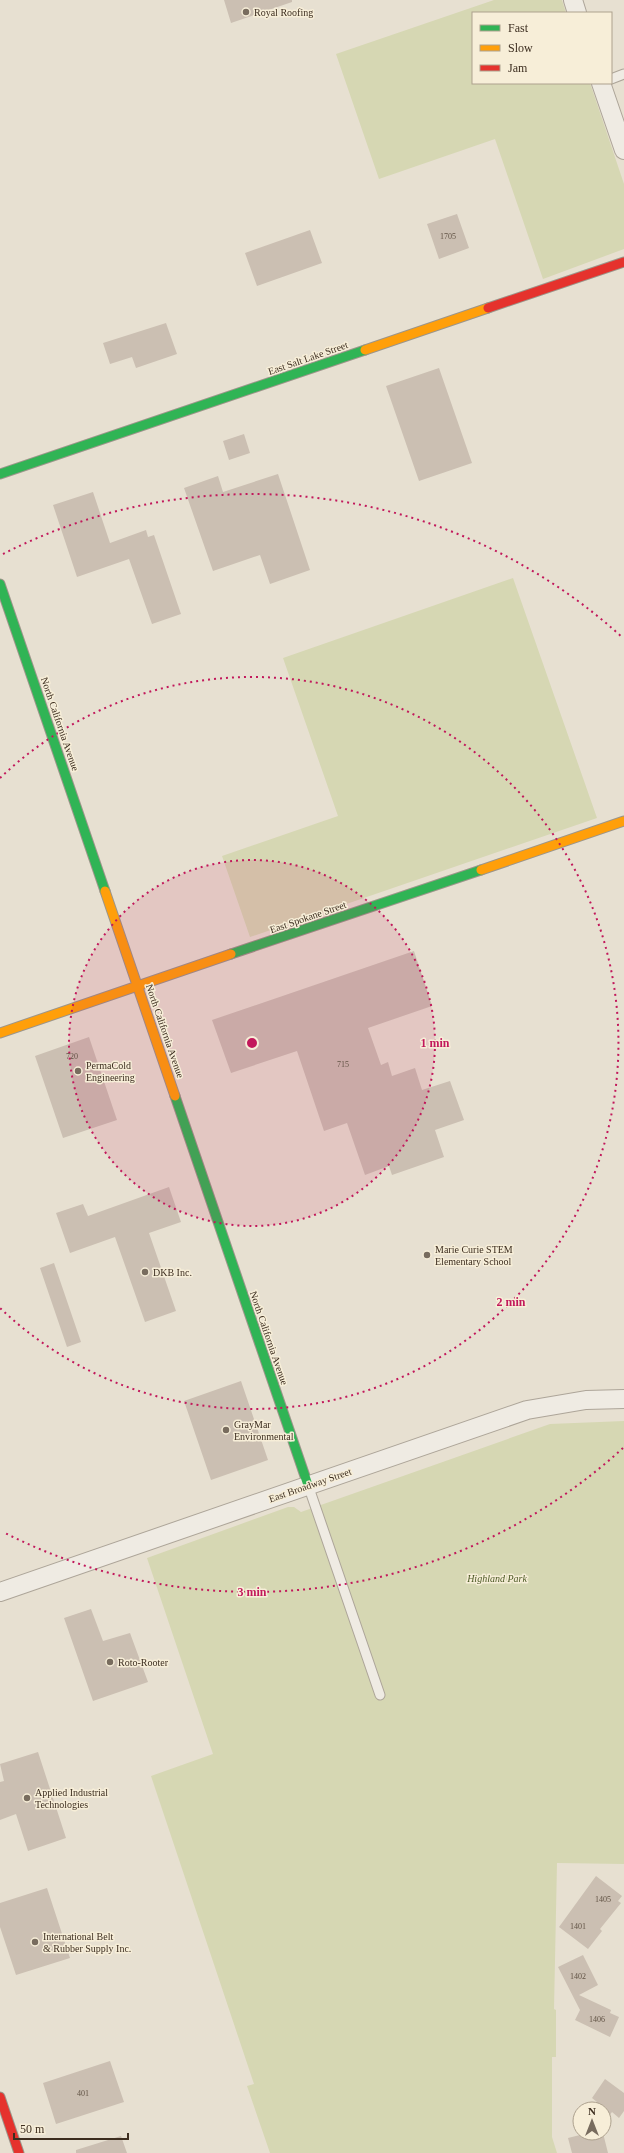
<svg xmlns="http://www.w3.org/2000/svg" width="624" height="2153" font-family="'Times New Roman',serif">
  <style>
    .green { fill: #d6d7b3 }
    .building { fill: #cbbfb2 }
    .lines { fill: none; stroke-linecap: round; stroke-linejoin: round }
    .lane-casing { stroke: #ada599; stroke-width: 11 }
    .street-casing { stroke: #ada599; stroke-width: 20 }
    .fast-casing { stroke: #9c958a; stroke-width: 11 }
    .slow-casing { stroke: #9c958a; stroke-width: 11 }
    .jam-casing { stroke: #9c958a; stroke-width: 11 }
    .lane { stroke: #efebe3; stroke-width: 9 }
    .street { stroke: #efebe3; stroke-width: 18 }
    .fast { stroke: #30b455; stroke-width: 9 }
    .slow { stroke: #ff9f0a; stroke-width: 9 }
    .jam { stroke: #e5322d; stroke-width: 9 }
    .ring { fill: none; stroke: #c2185b; stroke-width: 2; stroke-dasharray: 2 4 }
    .poi-dot { fill: #786c5e; stroke: #f7eed8; stroke-width: 1.5 }
    .labels { text-anchor: middle; dominant-baseline: central; stroke-width: 3; stroke-linejoin: round; paint-order: stroke }
    .number-label { font-size: 8px; fill: #605244 }
    .poi-label { font-size: 10px; fill: #3d2e20; stroke: #f7eed8; text-anchor: start }
    .street-label { font-size: 10px; fill: #3d2e20; stroke: #f7eed8 }
    .park-label { font-size: 10px; font-style: italic; fill: #4d5a26; stroke: #f7eed8 }
    .centre { fill: #c2185b; stroke: #f7eed8; stroke-width: 2 }
    .ring-label { font-size: 12px; text-anchor: middle; font-weight: bold; fill: #c2185b; stroke: #f7eed8; stroke-width: 3; stroke-linejoin: round; paint-order: stroke }
  </style>
  <rect width="100%" height="100%" fill="#e7e0d1"/>
  <path class="green" d="M 494,0 L 562,0 L 566,13 L 473,13 L 473,83 L 590,83 L 624,184 L 624,249 L 543,279 L 495,139 L 379,179 L 336,54 Z
    M 513,578 L 597,818 L 250,937 L 222,856 L 338,816 L 283,658 Z
    M 624,1421 L 624,1864 L 557,1863 L 554,2009 L 556,2010 L 556,2057 L 552,2057 L 552,2137 L 557,2153 L 270,2153 L 247,2086 L 254,2084 L 151,1776 L 213,1754 L 147,1558 L 288,1507 L 294,1507 L 301,1512 L 550,1424 Z"/>
  <path class="building" d="M 224,0 L 292,0 L 292,2 L 231,23 Z
    M 457,214 L 469,248 L 439,259 L 427,224 Z
    M 310,230 L 322,263 L 257,286 L 245,253 Z
    M 166,323 L 177,354 L 136,368 L 132,357 L 110,364 L 103,343 Z
    M 439,368 L 472,463 L 419,481 L 386,386 Z
    M 244,434 L 250,453 L 229,460 L 223,441 Z
    M 278,474 L 310,570 L 270,584 L 260,555 L 213,571 L 184,488 L 218,476 L 223,492 Z
    M 93,492 L 110,543 L 146,530 L 148,537 L 154,535 L 181,614 L 152,624 L 129,559 L 77,577 L 53,505 Z
    M 414,951 L 432,1006 L 368,1028 L 381,1065 L 388,1062 L 392,1076 L 415,1068 L 422,1090 L 450,1081 L 464,1120 L 435,1130 L 444,1157 L 392,1175 L 389,1166 L 365,1175 L 347,1123 L 324,1131 L 297,1051 L 231,1073 L 212,1020 Z
    M 89,1037 L 117,1120 L 63,1138 L 35,1056 Z
    M 169,1187 L 181,1222 L 149,1233 L 176,1311 L 145,1322 L 115,1237 L 70,1253 L 56,1213 L 83,1204 L 88,1216 Z
    M 54,1263 L 81,1342 L 67,1347 L 40,1268 Z
    M 241,1381 L 268,1460 L 211,1480 L 184,1401 Z
    M 91,1609 L 103,1641 L 130,1633 L 148,1682 L 93,1701 L 64,1618 Z
    M 38,1752 L 66,1838 L 28,1851 L 16,1814 L 0,1820 L 0,1782 L 4,1781 L 0,1764 Z
    M 596,1876 L 622,1896 L 618,1901 L 621,1903 L 600,1929 L 602,1931 L 588,1949 L 559,1927 Z
    M 47,1888 L 70,1958 L 16,1975 L 0,1927 L 0,1903 Z
    M 583,1955 L 598,1985 L 579,1995 L 611,2010 L 610,2013 L 619,2017 L 610,2037 L 575,2020 L 580,2010 L 558,1967 Z
    M 110,2061 L 124,2102 L 56,2124 L 43,2083 Z
    M 605,2079 L 624,2093 L 624,2111 L 619,2118 L 612,2112 L 604,2123 L 604,2109 L 592,2109 L 597,2102 L 592,2098 Z
    M 588,2133 L 603,2133 L 608,2153 L 572,2153 L 568,2138 Z
    M 121,2136 L 127,2153 L 76,2153 L 76,2150 Z"/>
  <g class="lines">
    <g class="lane-casing">
      <path id="lane" d="M 611,79 L 624,74
        M 308,1485 L 380,1695"/>
    </g>
    <g class="street-casing">
      <path id="street" d="M 573,0 L 577,13
        M 601,83 L 624,150
        M 0,1592 L 527,1410 L 586,1400 L 624,1399"/>
    </g>
    <g class="fast-casing">
      <path id="fast" d="M 0,474 L 365,350
        M 0,584 L 105,891
        M 231,954 L 481,870
        M 175,1096 L 308,1485"/>
    </g>
    <g class="slow-casing">
      <path id="slow" d="M 365,350 L 488,308
        M 481,870 L 624,821
        M 105,891 L 175,1096
        M 0,1033 L 231,954"/>
    </g>
    <g class="jam-casing">
      <path id="jam" d="M 488,308 L 624,262
        M 0,2097 L 19,2153"/>
    </g>
    <use href="#lane" class="lane"/>
    <use href="#street" class="street"/>
    <use href="#fast" class="fast"/>
    <use href="#slow" class="slow"/>
    <use href="#jam" class="jam"/>
  </g>
  <circle cx="252" cy="1043" r="183" fill="#c2185b" fill-opacity=".12"/>
  <g class="ring">
    <circle cx="252" cy="1043" r="183"/>
    <path d="M0 778A366 366 0 1 1 0 1308"/>
    <path d="M623 1448A549 549 0 0 1 3 1532M3 554A549 549 0 0 1 623 638"/>
  </g>
  <g class="poi-dot">
    <circle cx="246" cy="12" r="4"/>
    <circle cx="78" cy="1071" r="4"/>
    <circle cx="427" cy="1255" r="4"/>
    <circle cx="145" cy="1272" r="4"/>
    <circle cx="226" cy="1430" r="4"/>
    <circle cx="110" cy="1662" r="4"/>
    <circle cx="27" cy="1798" r="4"/>
    <circle cx="35" cy="1942" r="4"/>
  </g>
  <g class="labels">
    <g class="number-label">
      <text x="448" y="236">1705</text>
      <text x="72" y="1056">720</text>
      <text x="343" y="1064">715</text>
      <text x="603" y="1899">1405</text>
      <text x="578" y="1926">1401</text>
      <text x="578" y="1976">1402</text>
      <text x="597" y="2019">1406</text>
      <text x="83" y="2093">401</text>
    </g>
    <g class="poi-label">
      <text x="254" y="12">Royal Roofing</text>
      <text x="86" y="1065">PermaCold<tspan x="86" dy="12">Engineering</tspan></text>
      <text x="435" y="1249">Marie Curie STEM<tspan x="435" dy="12">Elementary School</tspan></text>
      <text x="153" y="1272">DKB Inc.</text>
      <text x="234" y="1424">GrayMar<tspan x="234" dy="12">Environmental</tspan></text>
      <text x="118" y="1662">Roto-Rooter</text>
      <text x="35" y="1792">Applied Industrial<tspan x="35" dy="12">Technologies</tspan></text>
      <text x="43" y="1936">International Belt<tspan x="43" dy="12">&amp; Rubber Supply Inc.</tspan></text>
    </g>
    <g class="street-label">
      <text transform="translate(308 358) rotate(-19)">East Salt Lake Street</text>
      <text transform="translate(60 724) rotate(71)">North California Avenue</text>
      <text transform="translate(308 917) rotate(-19)">East Spokane Street</text>
      <text transform="translate(165 1031) rotate(71)">North California Avenue</text>
      <text transform="translate(269 1338) rotate(71)">North California Avenue</text>
      <text transform="translate(310 1485) rotate(-19)">East Broadway Street</text>
    </g>
    <g class="park-label">
      <text x="497" y="1578">Highland Park</text>
    </g>
  </g>
  <circle cx="252" cy="1043" r="6" class="centre"/>
  <g class="ring-label">
    <text x="435" y="1047">1 min</text>
    <text x="511" y="1306">2 min</text>
    <text x="252" y="1596">3 min</text>
  </g>
  <rect x="472" y="12" width="140" height="72" fill="#f7eed8" stroke="#ada18e"/>
  <rect x="480" y="25" width="20" height="6" fill="#30b455" stroke="#ada18e"/>
  <text x="508" y="32" font-size="12" fill="#3d2e20">Fast</text>
  <rect x="480" y="45" width="20" height="6" fill="#ff9f0a" stroke="#ada18e"/>
  <text x="508" y="52" font-size="12" fill="#3d2e20">Slow</text>
  <rect x="480" y="65" width="20" height="6" fill="#e5322d" stroke="#ada18e"/>
  <text x="508" y="72" font-size="12" fill="#3d2e20">Jam</text>
  <g transform="translate(592 2121)"><circle r="19" fill="#f7eed8" stroke="#ada18e"/>
  <path d="M0-3L7 15L0 10L-7 15Z" fill="#786c5e"/>
  <text y="-6" font-size="11" font-weight="bold" text-anchor="middle" fill="#3d2e20">N</text>
  </g>
  <path d="M14 2133v6h114v-6" fill="none" stroke="#3d2e20" stroke-width="2"/>
  <text x="20" y="2133" font-size="12" fill="#3d2e20" stroke="#f7eed8" stroke-width="3" paint-order="stroke">50 m</text>
</svg>
